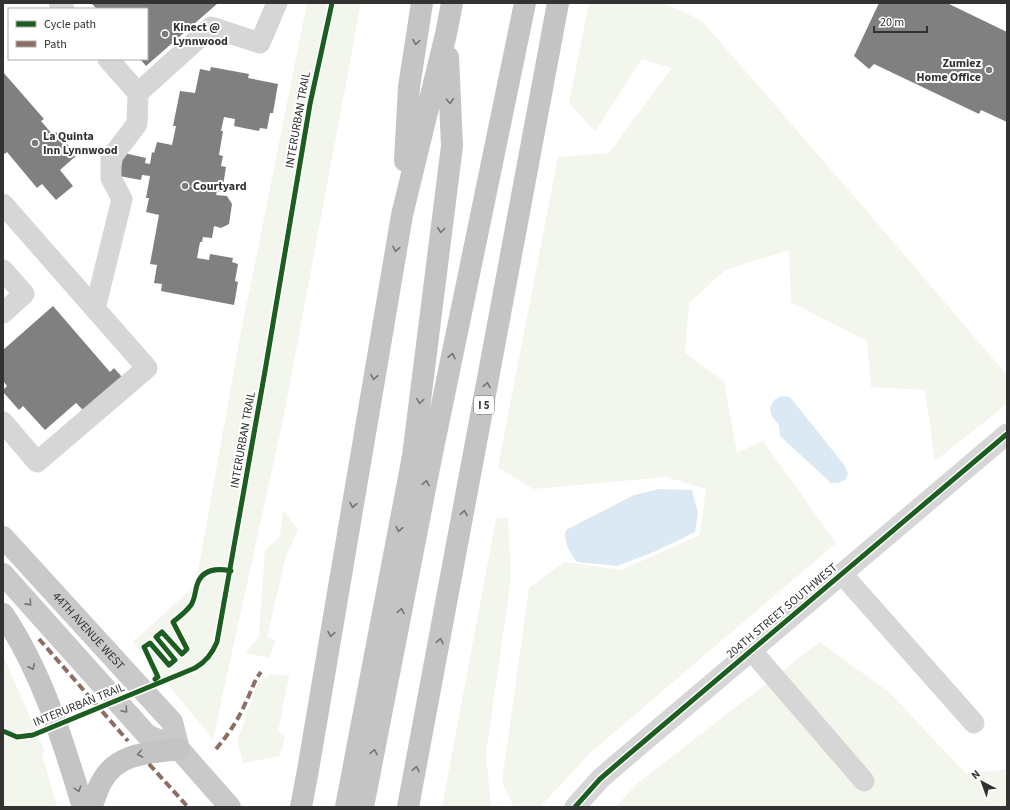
<svg xmlns="http://www.w3.org/2000/svg" width="1010" height="810" font-family="'Source Sans 3',sans-serif">
  <style>
    .green { fill: #f2f6ed }
    .water { fill: #dbe9f4 }
    .building { fill: #808080 }
    .lines { fill: none; stroke-linecap: round; stroke-linejoin: round }
    .minor { stroke: #d6d6d6; stroke-width: 21 }
    .major { stroke: #c9c9c9; stroke-width: 22 }
    .highway { stroke: #c4c4c4; stroke-width: 22 }
    .quiet { stroke: #8d6e63; stroke-width: 4; stroke-dasharray: 8 4; stroke-linecap: butt }
    .cycleway-casing { stroke: #fff; stroke-width: 8 }
    .cycleway { stroke: #1b5e20; stroke-width: 5 }
    .oneway { stroke: #747474 }
    .oneway2 { stroke: #767676 }
    .poi-dot { fill: #7a7a7a; stroke: #fff; stroke-width: 1.5 }
    .labels { text-anchor: middle; dominant-baseline: central; stroke-width: 4; stroke-linejoin: round; paint-order: stroke }
    .shield { fill: #fff; stroke: #707070; stroke-width: 1 }
    .shield-label { font-size: 11px; font-weight: bold; fill: #323232 }
    .poi-label { font-size: 12px; font-weight: bold; fill: #323232; stroke: #fff; text-anchor: start }
    .street-label { font-size: 12px; fill: #323232; stroke: #fff }
  </style>
  <rect width="100%" height="100%" fill="#fff"/>
  <path class="green" d="M 307,3 L 361,3 L 284,415 L 213,739 L 133,642 L 191,589 L 197,577 L 243,320 L 253,274 Z
    M 589,3 L 662,3 L 701,20 L 859,202 L 1007,375 L 1007,404 L 935,461 L 925,390 L 871,387 L 867,341 L 791,302 L 789,250 L 725,270 L 689,303 L 685,353 L 724,381 L 737,453 L 763,441 L 836,543 L 590,753 L 540,807 L 514,807 L 502,782 L 529,588 L 564,562 L 621,570 L 700,535 L 706,489 L 666,477 L 533,489 L 498,467 L 558,157 L 609,153 L 672,68 L 642,59 L 595,131 L 569,103 Z
    M 283,510 L 298,530 L 286,556 L 267,637 L 276,641 L 269,658 L 246,653 L 259,636 L 265,550 L 280,536 Z
    M 508,517 L 511,579 L 486,754 L 491,807 L 442,807 L 496,519 Z
    M 820,642 L 890,693 L 966,774 L 1007,769 L 1007,807 L 615,807 L 638,783 Z
    M 3,655 L 45,752 L 42,754 L 57,807 L 3,807 Z
    M 270,674 L 289,676 L 278,732 L 285,737 L 280,756 L 243,763 L 237,741 L 258,683 Z"/>
  <path class="water" d="M 781,396 L 790,397 L 845,466 L 848,474 L 845,480 L 838,483 L 831,483 L 780,436 L 779,425 L 771,415 L 770,408 L 774,400 Z
    M 659,489 L 692,490 L 698,513 L 695,532 L 656,551 L 617,566 L 577,562 C 571,554 562,540 566,530 L 634,495 Z"/>
  <path class="building" d="M 91,3 L 218,3 L 146,66 L 140,59 L 147,59 L 147,9 L 97,9 Z
    M 879,3 L 947,3 L 1007,32 L 1007,122 L 981,110 L 979,114 L 874,64 L 869,69 L 854,56 Z
    M 211,67 L 249,74 L 248,78 L 278,84 L 273,113 L 270,113 L 267,129 L 260,128 L 259,131 L 234,126 L 235,119 L 224,117 L 221,131 L 223,131 L 219,155 L 223,156 L 221,166 L 226,167 L 222,192 L 217,191 L 216,195 L 227,196 L 232,204 L 229,224 L 221,228 L 214,226 L 212,238 L 203,237 L 202,242 L 200,242 L 197,258 L 209,260 L 210,254 L 233,258 L 232,262 L 238,264 L 235,281 L 238,282 L 234,305 L 161,291 L 162,284 L 154,283 L 157,265 L 150,264 L 159,215 L 146,212 L 149,198 L 146,198 L 150,176 L 142,175 L 141,180 L 119,176 L 124,153 L 146,158 L 145,163 L 150,164 L 152,152 L 154,153 L 157,142 L 172,145 L 176,126 L 173,126 L 180,91 L 195,93 L 200,69 L 210,71 Z
    M 3,72 L 44,119 L 41,121 L 53,135 L 56,132 L 77,155 L 60,170 L 73,186 L 56,200 L 42,184 L 37,188 L 7,152 L 5,154 L 3,152 Z
    M 53,306 L 110,372 L 114,368 L 122,377 L 84,411 L 76,403 L 45,430 L 23,406 L 19,410 L 3,392 L 3,390 L 7,386 L 3,381 L 3,350 Z"/>
  <g class="lines">
    <path class="minor" d="M 59,3 L 64,9
      M 138,93 L 211,27 L 260,43 L 277,3
      M 3,204 L 147,368 L 37,462 L 3,422
      M 3,270 L 24,294 L 3,313
      M 95,309 L 122,199 L 111,178 L 111,158 L 137,124 L 138,93 L 108,59
      M 842,574 L 974,723
      M 751,650 L 864,781
      M 575,807 L 600,779 L 622,760 L 1007,434"/>
    <g class="major">
      <path id="s1" d="M 3,537 L 172,722 L 179,749"/>
      <path d="M 3,574 L 147,735 L 179,749 L 230,807"/>
    </g>
    <path class="highway" d="M 405,161 L 409,87 L 422,3
      M 3,614 C 42,672 63,741 83,807
      M 91,807 C 95,799 97,789 102,781 C 118,752 150,753 179,749
      M 301,807 L 308,770 L 402,215 L 446,34 L 452,3
      M 346,807 L 413,456 L 452,146 L 448,57
      M 363,807 L 431,458 L 525,3
      M 408,807 L 558,3"/>
    <path class="quiet" d="M 39,639 L 128,741
      M 216,749 C 228,735 238,720 245,704 C 251,693 253,682 261,672
      M 149,764 L 188,807"/>
    <g class="cycleway-casing">
      <path id="cycleway" d="M 155,679 L 158,677 L 144,647 L 150,643 L 169,665 L 175,660 L 156,637 L 162,632 L 182,654 L 187,649 L 173,622 C 179,617 186,612 191,605 C 195,599 195,591 197,585 C 202,569 217,568 231,571
        M 3,731 L 17,737 L 33,735 L 195,668 C 206,662 212,654 217,642 L 265,371 L 310,104 L 332,3
        M 575,807 L 600,779 L 622,760 L 1007,434"/>
    </g>
    <use href="#cycleway" class="cycleway"/>
  </g>
  <defs><path id="oneway-chevron" d="M-2-3.5L2.5 0L-2 3.5" fill="none" stroke-width="1.6" stroke-linecap="round" stroke-linejoin="round"/></defs>
  <g class="oneway">
    <use href="#oneway-chevron" transform="translate(416 42) rotate(99)"/>
    <use href="#oneway-chevron" transform="translate(450 101) rotate(87)"/>
    <use href="#oneway-chevron" transform="translate(441 230) rotate(97)"/>
    <use href="#oneway-chevron" transform="translate(396 249) rotate(100)"/>
    <use href="#oneway-chevron" transform="translate(452 356) rotate(-78)"/>
    <use href="#oneway-chevron" transform="translate(374 377) rotate(100)"/>
    <use href="#oneway-chevron" transform="translate(487 385) rotate(-80)"/>
    <use href="#oneway-chevron" transform="translate(420 401) rotate(97)"/>
    <use href="#oneway-chevron" transform="translate(426 483) rotate(-79)"/>
    <use href="#oneway-chevron" transform="translate(353 505) rotate(100)"/>
    <use href="#oneway-chevron" transform="translate(464 513) rotate(-80)"/>
    <use href="#oneway-chevron" transform="translate(399 529) rotate(101)"/>
    <use href="#oneway-chevron" transform="translate(401 611) rotate(-79)"/>
    <use href="#oneway-chevron" transform="translate(331 634) rotate(100)"/>
    <use href="#oneway-chevron" transform="translate(440 641) rotate(-79)"/>
    <use href="#oneway-chevron" transform="translate(32 667) rotate(65)"/>
    <use href="#oneway-chevron" transform="translate(374 752) rotate(-79)"/>
    <use href="#oneway-chevron" transform="translate(140 754) rotate(169)"/>
    <use href="#oneway-chevron" transform="translate(416 769) rotate(-79)"/>
    <use href="#oneway-chevron" transform="translate(78 789) rotate(73)"/>
  </g>
  <g class="oneway2">
    <use href="#oneway-chevron" transform="translate(29 603) rotate(48)"/>
    <use href="#oneway-chevron" transform="translate(125 710) rotate(48)"/>
  </g>
  <g class="poi-dot">
    <circle cx="165" cy="34" r="4"/>
    <circle cx="989" cy="70" r="4"/>
    <circle cx="35" cy="143" r="4"/>
    <circle cx="185" cy="186" r="4"/>
  </g>
  <g class="labels">
    <rect class="shield" x="474" y="396" width="20" height="18" rx="3"/>
    <g class="shield-label">
      <text x="484" y="405">I 5</text>
    </g>
    <g class="poi-label">
      <text x="173" y="27">Kinect @<tspan x="173" dy="14">Lynnwood</tspan></text>
      <text x="981" y="63" text-anchor="end">Zumiez<tspan x="981" dy="14">Home Office</tspan></text>
      <text x="43" y="136">La Quinta<tspan x="43" dy="14">Inn Lynnwood</tspan></text>
      <text x="193" y="186">Courtyard</text>
    </g>
    <g class="street-label">
      <text transform="translate(298 120) rotate(-80)">INTERURBAN TRAIL</text>
      <text transform="translate(243 440) rotate(-80)">INTERURBAN TRAIL</text>
      <text transform="translate(782 611) rotate(-40)">204TH STREET SOUTHWEST</text>
      <text stroke="none"><textPath href="#s1" startOffset="127">44TH AVENUE WEST</textPath></text>
      <text transform="translate(79 705) rotate(-22)">INTERURBAN TRAIL</text>
    </g>
  </g>
  <rect width="1010" height="810" fill="none" stroke="#323232" stroke-width="8"/>
  <rect x="8" y="8" width="140" height="52" fill="#ffffff" stroke="#adadad"/>
  <rect x="16" y="21" width="20" height="6" fill="#1b5e20" stroke="#adadad"/>
  <text x="44" y="28" font-size="12" fill="#323232">Cycle path</text>
  <rect x="16" y="41" width="20" height="6" fill="#8d6e63" stroke="#adadad"/>
  <text x="44" y="48" font-size="12" fill="#323232">Path</text>
  <g transform="translate(982 782) rotate(319)" stroke="#ffffff" stroke-width="3" paint-order="stroke">
  <path d="M0-3L7 15L0 10L-7 15Z" fill="#323232"/>
  <text y="-6" font-size="11" font-weight="bold" text-anchor="middle" fill="#323232">N</text>
  </g>
  <path d="M874 26v6h53v-6" fill="none" stroke="#323232" stroke-width="2"/>
  <text x="880" y="26" font-size="12" fill="#323232" stroke="#ffffff" stroke-width="3" paint-order="stroke">20 m</text>
</svg>
